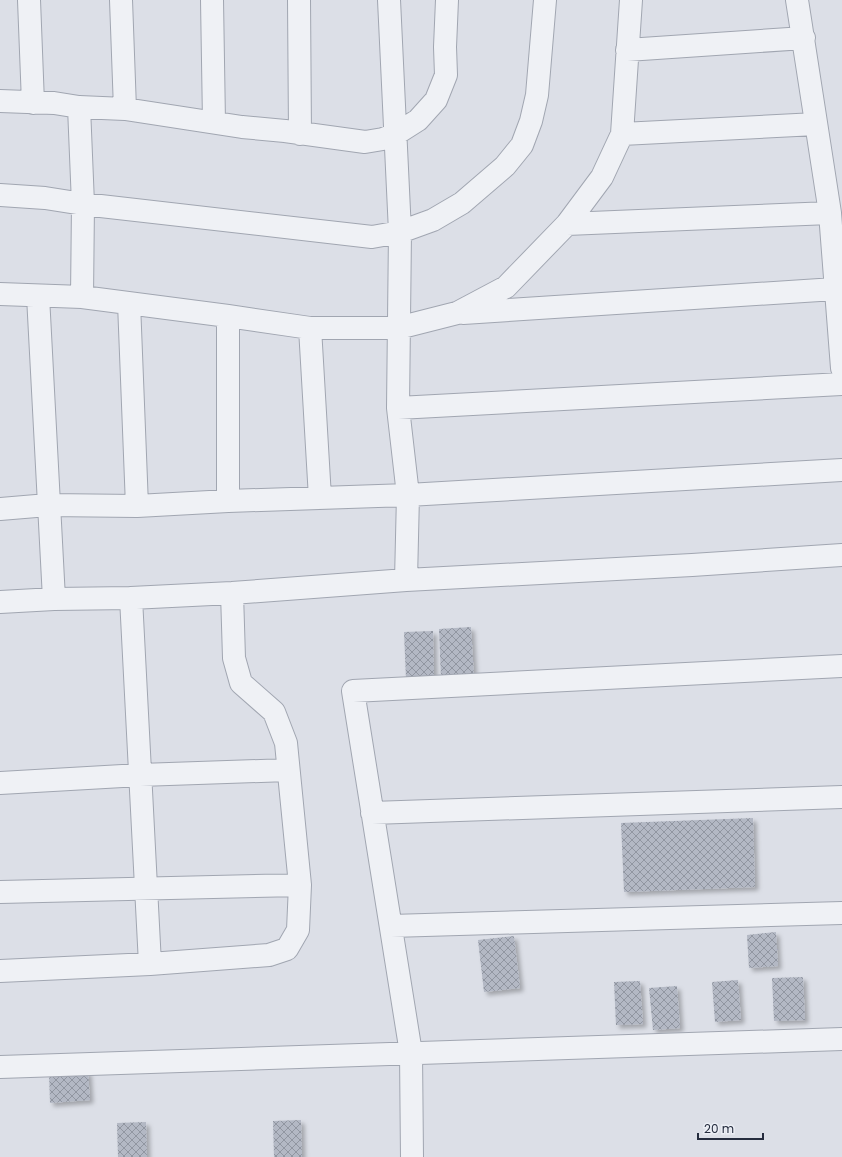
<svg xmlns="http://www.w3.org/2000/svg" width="842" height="1157" font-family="Poppins,sans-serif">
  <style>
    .building { fill: url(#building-cross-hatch); filter: url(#shadow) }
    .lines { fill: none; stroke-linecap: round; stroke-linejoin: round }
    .minor-casing { stroke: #a1a6b1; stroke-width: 24 }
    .minor { stroke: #eff1f5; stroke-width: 22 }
  </style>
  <defs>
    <pattern id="building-cross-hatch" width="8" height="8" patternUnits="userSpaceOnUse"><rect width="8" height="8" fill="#b3b8c4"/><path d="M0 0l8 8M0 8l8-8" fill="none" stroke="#9196a1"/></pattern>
    <filter id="shadow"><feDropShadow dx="3.5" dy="3.5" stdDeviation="2" flood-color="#0004"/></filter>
  </defs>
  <rect width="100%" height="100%" fill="#dcdfe7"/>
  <path class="building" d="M 471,627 L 474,678 L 441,679 L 439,629 Z
    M 433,631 L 434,678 L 406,679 L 404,632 Z
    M 753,818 L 755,887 L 624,892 L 621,823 Z
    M 776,932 L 778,966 L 749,968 L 747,935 Z
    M 514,936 L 520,988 L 484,992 L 478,940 Z
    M 803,977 L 805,1020 L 774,1021 L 772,978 Z
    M 738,980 L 741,1020 L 715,1022 L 712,982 Z
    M 640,981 L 643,1024 L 616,1025 L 614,982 Z
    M 677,986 L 680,1028 L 653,1030 L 649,988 Z
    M 88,1071 L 90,1100 L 50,1103 L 49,1073 Z
    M 301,1120 L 302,1157 L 274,1157 L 273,1121 Z
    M 146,1122 L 147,1157 L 118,1157 L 117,1123 Z"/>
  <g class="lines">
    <g class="minor-casing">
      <path id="minor" d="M 29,0 L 33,103
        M 121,0 L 125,109
        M 212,0 L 214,122
        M 299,0 L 300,134
        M 389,0 L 400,232 L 398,408 L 408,495 L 406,580
        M 797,0 L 830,213 L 842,368
        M 627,50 L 804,38
        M 0,101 L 54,103 L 79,107 L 125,109 L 242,127 L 285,131 L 365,142 L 383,139 L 396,134 L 418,120 L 436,100 L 446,75 L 445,47 L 447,0
        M 79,107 L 83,204 L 82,297
        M 622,134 L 816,124
        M 0,195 L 45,198 L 83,204 L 372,237 L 400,232 L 433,220 L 462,203 L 505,166 L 522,145 L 531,121 L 537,95 L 545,0
        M 567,224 L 830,213
        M 0,294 L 82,297 L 228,316 L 310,328 L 398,328 L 457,313 L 506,287 L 567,224 L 602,177 L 622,134 L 631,0
        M 38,296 L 54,599
        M 129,303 L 137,506
        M 463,313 L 835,289
        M 228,316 L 228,501
        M 310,328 L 320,498
        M 398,408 L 842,384
        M 0,509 L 48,505 L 137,506 L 228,501 L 408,495 L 842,470
        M 131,598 L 150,964
        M 0,602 L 54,599 L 131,598 L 232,593 L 406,580 L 692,565 L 842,555
        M 0,783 L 140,775 L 288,770
        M 372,813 L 842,797
        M 0,892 L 300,885
        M 391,926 L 842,913
        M 0,971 L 150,964 L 269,955 L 287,949 L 298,930 L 300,885 L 286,743 L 274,712 L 241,683 L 234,658 L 232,593
        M 0,1067 L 842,1039
        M 412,1157 L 411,1053 L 353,691 L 842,666"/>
    </g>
    <use href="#minor" class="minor"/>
  </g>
  <path d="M698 1133v6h65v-6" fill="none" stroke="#252c3e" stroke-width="2"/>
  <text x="704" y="1133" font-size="12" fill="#252c3e" stroke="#ebeef5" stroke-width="3" paint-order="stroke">20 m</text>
</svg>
